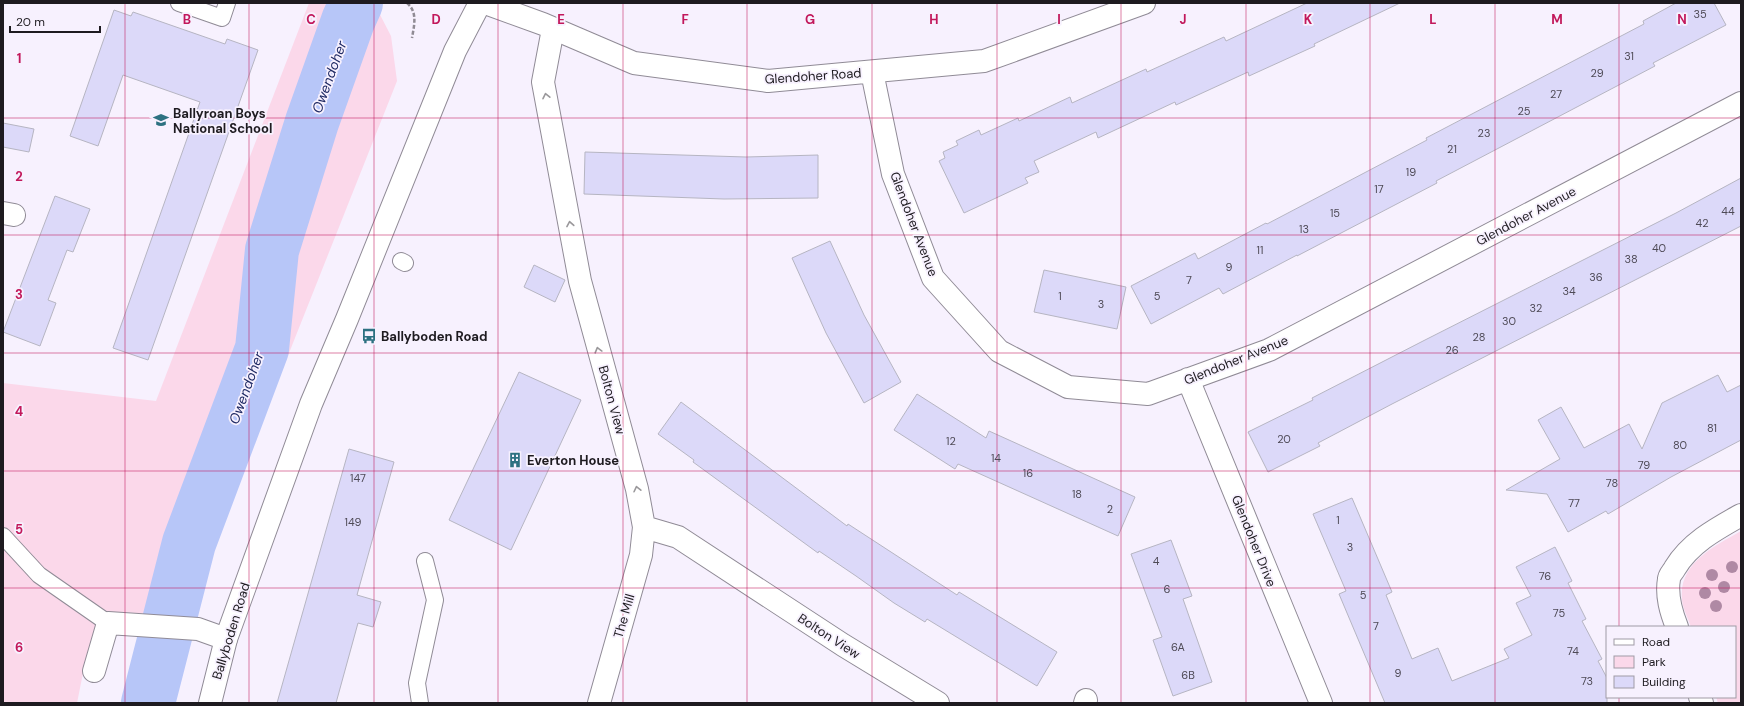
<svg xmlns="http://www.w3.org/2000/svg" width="1744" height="706" font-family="'DM Sans',sans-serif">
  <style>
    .green { fill: #fbd8ea }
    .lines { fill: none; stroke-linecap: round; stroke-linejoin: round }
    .river { stroke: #b7c6f8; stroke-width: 54 }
    .building { fill: #dcd9f9; stroke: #b6b5c2 }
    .service-casing { stroke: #908b96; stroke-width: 18 }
    .minor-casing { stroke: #908b96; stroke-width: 24 }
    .secondary-casing { stroke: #908b96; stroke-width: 24 }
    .path { stroke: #908b94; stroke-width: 2.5; stroke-dasharray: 4 2; stroke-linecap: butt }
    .service { stroke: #fff; stroke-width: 16 }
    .minor { stroke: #fff; stroke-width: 22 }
    .secondary { stroke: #fff; stroke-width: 22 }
    .tree { fill: #af89a4 }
    .oneway { stroke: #9a989b }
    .grid { fill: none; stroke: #c2185b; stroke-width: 1; stroke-opacity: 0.55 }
    .labels { text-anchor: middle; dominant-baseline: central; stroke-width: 3.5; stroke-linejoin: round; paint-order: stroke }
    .number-label { font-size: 11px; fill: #4e4a56 }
    .street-label { font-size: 13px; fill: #1e1b20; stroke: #f7f1fe }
    .poi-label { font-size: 13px; font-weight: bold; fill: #1e1b20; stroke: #f7f1fe; text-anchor: start }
    .water-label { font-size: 14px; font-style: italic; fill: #1f2a64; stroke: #f7f1fe }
    .grid-label { font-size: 13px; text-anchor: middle; font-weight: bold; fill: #c2185b; stroke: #f7f1fe; stroke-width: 3.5; stroke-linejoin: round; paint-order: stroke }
  </style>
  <rect width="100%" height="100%" fill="#f7f1fe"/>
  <path class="green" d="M 309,3 L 374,3 L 391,36 L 397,81 L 185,615 L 111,612 L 95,629 L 83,673 L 77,703 L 3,703 L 3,383 L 156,401 Z
    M 1741,531 L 1741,703 L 1718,703 L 1716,697 L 1735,697 L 1735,627 L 1691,627 C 1688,618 1683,609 1682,600 C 1678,563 1715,546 1741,531 Z"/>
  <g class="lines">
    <path class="river" d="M 148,703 L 189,543 L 262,349 L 272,250 L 312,122 L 348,21 L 356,3"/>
  </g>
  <path class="building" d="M 1307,3 L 1400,3 L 1314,44 L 1315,46 L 1249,76 L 1248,72 L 1176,105 L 1175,102 L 1098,138 L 1096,132 L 1034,161 L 1039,172 L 1025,178 L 1028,183 L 964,213 L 939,161 L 945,158 L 943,152 L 958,145 L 956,141 L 979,130 L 981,135 L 1018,118 L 1019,121 L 1070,97 L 1072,103 L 1146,69 L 1147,72 L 1224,37 L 1226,41 Z
    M 1676,3 L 1714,3 L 1726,25 L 1653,63 L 1655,66 L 1436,181 L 1437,183 L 1297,256 L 1297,255 L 1223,294 L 1219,288 L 1151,324 L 1131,286 L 1195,253 L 1198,259 L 1266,223 L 1267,224 L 1427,140 L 1426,138 L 1644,24 L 1643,21 Z
    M 114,10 L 131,16 L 133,12 L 225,44 L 227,39 L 258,50 L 148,360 L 113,348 L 200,102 L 123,75 L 98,146 L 70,136 Z
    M 3,123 L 34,129 L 29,152 L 3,147 Z
    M 585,152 L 746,157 L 818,155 L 818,198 L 724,199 L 584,194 Z
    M 1741,178 L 1741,226 L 1392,404 L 1318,443 L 1320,446 L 1268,472 L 1248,432 L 1313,400 L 1312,398 L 1425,340 L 1676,213 Z
    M 55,196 L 90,209 L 73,252 L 67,250 L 48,300 L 56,303 L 40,346 L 3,332 Z
    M 830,241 L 864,315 L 901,382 L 864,403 L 826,333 L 792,258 Z
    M 534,265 L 565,280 L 555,302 L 524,287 Z
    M 1044,270 L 1126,287 L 1117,329 L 1034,312 Z
    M 519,372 L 581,400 L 511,550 L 449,520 Z
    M 1718,375 L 1727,392 L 1741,385 L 1741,440 L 1671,477 L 1608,514 L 1606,511 L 1568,532 L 1547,494 L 1506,490 L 1560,459 L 1538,420 L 1561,407 L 1584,448 L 1629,424 L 1642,449 L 1662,403 Z
    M 917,394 L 986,438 L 989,431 L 1135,497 L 1118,536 L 958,464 L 955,469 L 894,430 Z
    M 681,402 L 847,526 L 848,524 L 957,595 L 959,592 L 1057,652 L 1037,686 L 927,619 L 925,622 L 894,603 L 856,576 L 819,551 L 818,553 L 693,462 L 694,460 L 658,434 Z
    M 349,449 L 394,462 L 357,595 L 381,602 L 373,627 L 358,623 L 336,703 L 277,703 Z
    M 1352,498 L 1392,592 L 1386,595 L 1412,659 L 1438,648 L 1452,681 L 1509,658 L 1504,649 L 1532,635 L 1516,603 L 1531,596 L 1516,567 L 1555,547 L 1572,581 L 1568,583 L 1586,619 L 1582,621 L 1602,659 L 1598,661 L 1607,678 L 1607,703 L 1385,703 L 1339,594 L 1346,591 L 1313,514 Z
    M 1171,540 L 1192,596 L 1183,599 L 1212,682 L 1173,696 L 1153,640 L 1162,637 L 1131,554 Z"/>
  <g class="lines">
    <g class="service-casing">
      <path id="service" d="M 179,3 L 222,18 L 227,3
        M 401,261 L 405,263
        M 3,536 L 39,575 L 108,623
        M 420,703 L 417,683 L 435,600 L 425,561"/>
    </g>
    <g class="minor-casing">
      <path id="minor" d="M 485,3 L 543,24 L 634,63 L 768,81 L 984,61 L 1144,3
        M 553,29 L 543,82 L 580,281 L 637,489 L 644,527 L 641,555 L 599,703
        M 872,72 L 893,174 L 933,278 L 999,351 L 1068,387 L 1148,394 L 1269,350 L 1741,103
        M 3,213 L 14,215
        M 1188,379 L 1321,703
        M 644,527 L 678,537 L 843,645 L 938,703
        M 1677,627 C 1671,612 1666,596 1669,579 C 1669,575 1673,572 1675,568 C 1690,543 1716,529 1741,515
        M 94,671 L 108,623 L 198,629 L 226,639
        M 1700,697 L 1702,703
        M 1085,703 L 1086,700"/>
    </g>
    <g class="secondary-casing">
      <path id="secondary" d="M 210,703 L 226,639 L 311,404 L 347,319 L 455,51 L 480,3"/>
    </g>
    <path class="path" d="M 407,3 C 418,12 414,26 412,38"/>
    <use href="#service" class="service"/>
    <use href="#minor" class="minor"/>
    <use href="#secondary" class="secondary"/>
  </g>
  <g class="tree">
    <circle cx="1732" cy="567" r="6"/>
    <circle cx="1712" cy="575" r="6"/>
    <circle cx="1724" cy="587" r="6"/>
    <circle cx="1705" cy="593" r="6"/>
    <circle cx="1716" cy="606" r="6"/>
  </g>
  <defs><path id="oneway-chevron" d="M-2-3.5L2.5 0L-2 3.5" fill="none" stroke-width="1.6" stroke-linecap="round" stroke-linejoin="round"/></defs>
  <g class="oneway">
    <use href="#oneway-chevron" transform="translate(546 96) rotate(-102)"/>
    <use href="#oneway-chevron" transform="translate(570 224) rotate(-100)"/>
    <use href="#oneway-chevron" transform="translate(598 350) rotate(-105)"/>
    <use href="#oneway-chevron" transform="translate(637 489) rotate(-103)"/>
  </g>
  <path class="grid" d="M 125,3 L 125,703M 249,3 L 249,703M 374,3 L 374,703M 498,3 L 498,703M 623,3 L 623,703M 747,3 L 747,703M 872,3 L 872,703M 997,3 L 997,703M 1121,3 L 1121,703M 1246,3 L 1246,703M 1370,3 L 1370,703M 1495,3 L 1495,703M 1619,3 L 1619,627M 3,118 L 1741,118M 3,235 L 1741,235M 3,353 L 1741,353M 3,471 L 1741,471M 3,588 L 1741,588M 1619,697 L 1619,703"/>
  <defs>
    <g id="school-bare" transform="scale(1.2)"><path d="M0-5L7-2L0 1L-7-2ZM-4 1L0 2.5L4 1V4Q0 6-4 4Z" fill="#2d7181" stroke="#f7f1fe" stroke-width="2.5" paint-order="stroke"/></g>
    <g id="bus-bare" transform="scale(1.2)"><path d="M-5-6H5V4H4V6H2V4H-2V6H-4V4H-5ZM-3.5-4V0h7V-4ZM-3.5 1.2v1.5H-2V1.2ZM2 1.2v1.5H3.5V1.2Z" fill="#2d7181" stroke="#f7f1fe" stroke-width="2.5" paint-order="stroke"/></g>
    <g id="building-bare" transform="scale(1.2)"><path d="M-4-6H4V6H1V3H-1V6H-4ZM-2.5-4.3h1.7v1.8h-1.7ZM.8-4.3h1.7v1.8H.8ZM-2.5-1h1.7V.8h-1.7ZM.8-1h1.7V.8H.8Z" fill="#2d7181" stroke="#f7f1fe" stroke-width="2.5" paint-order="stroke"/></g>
  </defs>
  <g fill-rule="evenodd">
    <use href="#school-bare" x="161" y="120"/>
    <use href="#bus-bare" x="369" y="336"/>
    <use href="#building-bare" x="515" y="460"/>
  </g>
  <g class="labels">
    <g class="number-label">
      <text x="1700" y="14">35</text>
      <text x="1629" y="56">31</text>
      <text x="1597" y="73">29</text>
      <text x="1556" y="94">27</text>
      <text x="1524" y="111">25</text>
      <text x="1484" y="133">23</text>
      <text x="1452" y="149">21</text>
      <text x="1411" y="172">19</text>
      <text x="1379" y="189">17</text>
      <text x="1728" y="211">44</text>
      <text x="1335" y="213">15</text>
      <text x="1702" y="223">42</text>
      <text x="1304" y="229">13</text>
      <text x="1659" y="248">40</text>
      <text x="1260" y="250">11</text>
      <text x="1631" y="259">38</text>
      <text x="1229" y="267">9</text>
      <text x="1596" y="277">36</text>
      <text x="1189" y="280">7</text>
      <text x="1569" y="291">34</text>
      <text x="1060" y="296">1</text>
      <text x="1157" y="296">5</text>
      <text x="1101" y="304">3</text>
      <text x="1536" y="308">32</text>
      <text x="1509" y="321">30</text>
      <text x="1479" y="337">28</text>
      <text x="1452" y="350">26</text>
      <text x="1712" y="428">81</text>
      <text x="1284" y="439">20</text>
      <text x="951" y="441">12</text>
      <text x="1680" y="445">80</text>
      <text x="996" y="458">14</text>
      <text x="1644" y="465">79</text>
      <text x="1028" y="473">16</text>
      <text x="358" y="478">147</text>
      <text x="1612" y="483">78</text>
      <text x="1077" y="494">18</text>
      <text x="1574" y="503">77</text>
      <text x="1110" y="509">2</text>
      <text x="1338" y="520">1</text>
      <text x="353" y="522">149</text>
      <text x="1350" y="547">3</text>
      <text x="1156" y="561">4</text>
      <text x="1545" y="576">76</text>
      <text x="1167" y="589">6</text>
      <text x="1363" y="595">5</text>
      <text x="1559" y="613">75</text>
      <text x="1376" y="626">7</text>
      <text x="1178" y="647">6A</text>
      <text x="1573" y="651">74</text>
      <text x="1398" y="673">9</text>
      <text x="1188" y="675">6B</text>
      <text x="1587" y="681">73</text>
    </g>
    <g class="street-label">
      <text transform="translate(813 76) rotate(-4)">Glendoher Road</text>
      <text transform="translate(1526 216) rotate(-28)">Glendoher Avenue</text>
      <text transform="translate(914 224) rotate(69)">Glendoher Avenue</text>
      <text transform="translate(1236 360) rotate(-22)">Glendoher Avenue</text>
      <text transform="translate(612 400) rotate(75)">Bolton View</text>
      <text transform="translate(1254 541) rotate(68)">Glendoher Drive</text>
      <text transform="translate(624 616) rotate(-74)">The Mill</text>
      <text transform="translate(231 631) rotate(-73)">Ballyboden Road</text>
      <text transform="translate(829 636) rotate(33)">Bolton View</text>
    </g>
    <g class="poi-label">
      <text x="173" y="113">Ballyroan Boys<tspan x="173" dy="15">National School</tspan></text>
      <text x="381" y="336">Ballyboden Road</text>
      <text x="527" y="460">Everton House</text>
    </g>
    <g class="water-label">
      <text transform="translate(329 77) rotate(-70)">Owendoher</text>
      <text transform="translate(246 388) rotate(-70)">Owendoher</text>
    </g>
  </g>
  <g class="grid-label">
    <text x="187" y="24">B</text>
    <text x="311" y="24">C</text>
    <text x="436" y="24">D</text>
    <text x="561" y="24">E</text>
    <text x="685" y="24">F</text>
    <text x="810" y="24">G</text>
    <text x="934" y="24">H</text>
    <text x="1059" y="24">I</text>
    <text x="1183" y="24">J</text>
    <text x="1308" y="24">K</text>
    <text x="1433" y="24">L</text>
    <text x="1557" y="24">M</text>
    <text x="1682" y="24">N</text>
    <text x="19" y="63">1</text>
    <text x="19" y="181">2</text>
    <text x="19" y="299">3</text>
    <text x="19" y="416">4</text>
    <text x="19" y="534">5</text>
    <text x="19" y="652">6</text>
  </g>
  <rect width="1744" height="706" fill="none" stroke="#1e1b20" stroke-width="8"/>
  <rect x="1606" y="626" width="130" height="72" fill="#f7f1fe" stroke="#a09ba5"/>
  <rect x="1614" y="639" width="20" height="6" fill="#ffffff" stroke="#a09ba5"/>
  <text x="1642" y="646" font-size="12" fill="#1e1b20">Road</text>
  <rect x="1614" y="656" width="20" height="12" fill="#fbd8ea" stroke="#a09ba5"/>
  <text x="1642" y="666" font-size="12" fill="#1e1b20">Park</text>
  <rect x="1614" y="676" width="20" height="12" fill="#dcd9f9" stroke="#a09ba5"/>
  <text x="1642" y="686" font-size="12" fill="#1e1b20">Building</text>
  <path d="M10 26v6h90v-6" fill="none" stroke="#1e1b20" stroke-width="2"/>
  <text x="16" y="26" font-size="12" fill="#1e1b20" stroke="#f7f1fe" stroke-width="3" paint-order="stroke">20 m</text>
</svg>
